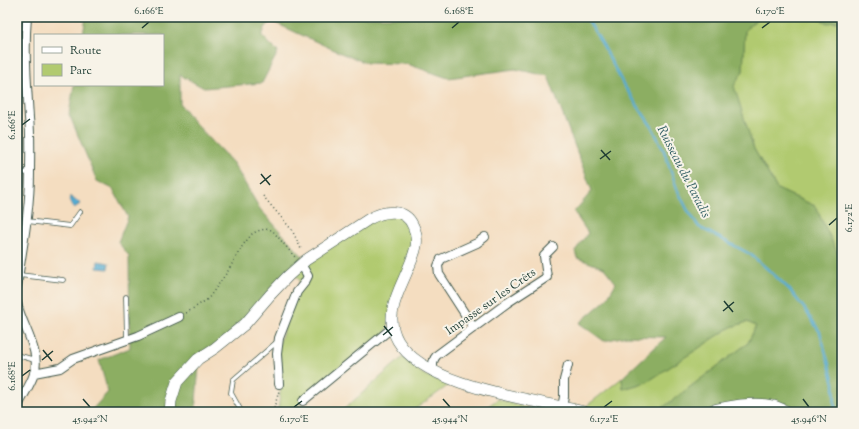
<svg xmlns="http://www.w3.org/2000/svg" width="859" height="429" font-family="'Sorts Mill Goudy',serif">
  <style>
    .green { fill: #b1ca70; stroke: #688452 }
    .forest { fill: #8cae62; stroke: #56764b }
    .water { fill: #56acd2; stroke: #3a7483 }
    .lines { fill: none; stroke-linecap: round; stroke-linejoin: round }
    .stream { stroke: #56acd2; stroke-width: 2.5 }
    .service-casing { stroke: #3f5549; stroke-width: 5.5 }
    .minor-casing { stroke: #3f5549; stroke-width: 10 }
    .tertiary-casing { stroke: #3f5549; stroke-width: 12 }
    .path { stroke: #3f5549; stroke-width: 1.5; stroke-dasharray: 1 3; stroke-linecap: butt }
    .service { stroke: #fff; stroke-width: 4 }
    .minor { stroke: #fff; stroke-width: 8 }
    .tertiary { stroke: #fff; stroke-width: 11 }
    .ticks { fill: none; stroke: #1f3d34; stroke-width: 1.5 }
    .labels { text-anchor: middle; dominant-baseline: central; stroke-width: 4; stroke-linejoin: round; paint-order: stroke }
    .street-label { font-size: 12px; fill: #1f3d34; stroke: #f7f3e8 }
    .water-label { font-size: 13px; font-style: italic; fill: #305e63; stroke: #f7f3e8 }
    .neatline { fill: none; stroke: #1f3d34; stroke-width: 1.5 }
    .ticks-label { font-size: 10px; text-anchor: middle; fill: #1f3d34 }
  </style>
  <rect width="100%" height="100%" fill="#f7f3e8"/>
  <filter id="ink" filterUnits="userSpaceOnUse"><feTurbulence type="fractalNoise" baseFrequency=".025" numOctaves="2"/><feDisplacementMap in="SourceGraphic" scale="8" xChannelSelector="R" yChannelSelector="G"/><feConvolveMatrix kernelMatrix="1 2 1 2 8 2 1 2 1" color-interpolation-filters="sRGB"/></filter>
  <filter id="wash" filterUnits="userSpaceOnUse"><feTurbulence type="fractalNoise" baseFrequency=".012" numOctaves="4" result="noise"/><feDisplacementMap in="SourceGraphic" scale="16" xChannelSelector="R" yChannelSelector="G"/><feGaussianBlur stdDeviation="0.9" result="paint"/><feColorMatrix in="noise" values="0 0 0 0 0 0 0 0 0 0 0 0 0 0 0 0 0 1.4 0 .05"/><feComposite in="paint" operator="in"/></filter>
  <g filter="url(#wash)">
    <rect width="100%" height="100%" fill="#f4ddc0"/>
    <path class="green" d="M 759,17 L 816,17 L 827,23 L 842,21 L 842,262 L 815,206 L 777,189 L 754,149 L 733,86 L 743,71 L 745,29 Z
      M 397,212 L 416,235 L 385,335 L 290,412 L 278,412 L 282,376 L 278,347 L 300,281 L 293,272 L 369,219 Z
      M 747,322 L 756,326 L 748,343 L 661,409 L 668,412 L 579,412 L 622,378 L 623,389 L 647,382 L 731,327 Z
      M 403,357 L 423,374 L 449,385 L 411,412 L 341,412 Z
      M 498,399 L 540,412 L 480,412 Z"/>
    <path class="forest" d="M 86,17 L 759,17 L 745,30 L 743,71 L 734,86 L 754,149 L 777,189 L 815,206 L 842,262 L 842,412 L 668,412 L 661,409 L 748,343 L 756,326 L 747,322 L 731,327 L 647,382 L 623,389 L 622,378 L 666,337 L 626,336 L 604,341 L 579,323 L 606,300 L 616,283 L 604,268 L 577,258 L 575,251 L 588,233 L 574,212 L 592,191 L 548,76 L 515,69 L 448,78 L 407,64 L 367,63 L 343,54 L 271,21 L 265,28 L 262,36 L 278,52 L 262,83 L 204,88 L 180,75 L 180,104 L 193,121 L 233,163 L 260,209 L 306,260 L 199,366 L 195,412 L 90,412 L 108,392 L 99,360 L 130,348 L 129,256 L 118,242 L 128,217 L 113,189 L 97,181 L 69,114 L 74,85 L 163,85 L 163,35 L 83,35 Z
      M 816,17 L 842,17 L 842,21 L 827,23 Z"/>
    <path class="water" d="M 70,197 L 72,197 L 74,200 L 78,201 L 80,204 L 74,208 L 69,201 Z
      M 98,261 L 109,263 L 108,269 L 97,268 Z"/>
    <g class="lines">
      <path class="stream" d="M 586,17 L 604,47 L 623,84 L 652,127 L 664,151 L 677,189 L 687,209 L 699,227 L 750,254 L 771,272 L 789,289 L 804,308 L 820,332 L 834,383 L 835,412"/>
    </g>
  </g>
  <g filter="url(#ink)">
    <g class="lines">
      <g class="service-casing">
        <path id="service" d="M 17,172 L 30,173
          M 27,221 L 70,226 L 80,212
          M 19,275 L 63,280
          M 126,297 L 127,339
          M 17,355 L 35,360
          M 241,411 L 231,393 L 233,380 L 278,341"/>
      </g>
      <g class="minor-casing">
        <path id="minor" d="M 17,286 C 22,249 30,211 30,173 C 30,155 31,136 29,118 C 27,84 24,51 27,17
          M 17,303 C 21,324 42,352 34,374 C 30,386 22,397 17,408
          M 474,328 L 439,274 L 438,266 L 441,259 L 477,243 L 485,237
          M 433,372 C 433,365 432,360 437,355 L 507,303 L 547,277 L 544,256 L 553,247
          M 34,373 L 60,368 L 73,359 L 138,336 L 179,317
          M 279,384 L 277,354 L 279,338 L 297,292 L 305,282 L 308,276 L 301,264
          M 303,401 L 393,327
          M 562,407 L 564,397 L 564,380 L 568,365"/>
      </g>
      <g class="tertiary-casing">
        <path id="tertiary" d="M 170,412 L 171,401 L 177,382 L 198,359 L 215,348 L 245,324 L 270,295 L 288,276 L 306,260 L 369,219 C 384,211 405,207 413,226 C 416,232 417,240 416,246 C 410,277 379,309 398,341 C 426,388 534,399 584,412
          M 705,412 C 727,407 751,401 773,406 C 778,407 783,410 788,412"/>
      </g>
      <path class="path" d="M 263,196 L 292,230 L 302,251
        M 186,313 L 208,299 L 228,271 L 243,245 L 252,234 L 257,231 L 265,229 L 272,230 L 295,257
        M 273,412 L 279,391"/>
      <use href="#service" class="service"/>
      <use href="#minor" class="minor"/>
      <use href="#tertiary" class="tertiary"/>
    </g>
  </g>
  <path class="ticks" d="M 142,28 L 149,22M 452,28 L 459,22M 762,28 L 770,22M 22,125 L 30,119M 601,150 L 610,160M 600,159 L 611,151M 261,174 L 270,185M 260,184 L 271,175M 829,225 L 837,218M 724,301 L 733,312M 723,311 L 734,302M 384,326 L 392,336M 383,335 L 393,327M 43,350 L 52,361M 42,360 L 53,351M 22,376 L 30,370M 83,399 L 90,407M 443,399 L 450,407M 803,399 L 809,407M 294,407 L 302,401M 604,407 L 612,401"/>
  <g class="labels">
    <g class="street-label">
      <text transform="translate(491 302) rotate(-35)">Impasse sur les Crêts</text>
    </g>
    <g class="water-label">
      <text transform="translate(683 172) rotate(63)">Ruisseau du Paradis</text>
    </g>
  </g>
  <rect width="859" height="429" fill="none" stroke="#f7f3e8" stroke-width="44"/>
  <rect x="34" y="34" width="130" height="52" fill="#f7f3e8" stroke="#a1aaa0"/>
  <rect x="42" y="47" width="20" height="6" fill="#ffffff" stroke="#a1aaa0"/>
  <text x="70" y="54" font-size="12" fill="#1f3d34">Route</text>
  <rect x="42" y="64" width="20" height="12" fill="#b1ca70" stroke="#a1aaa0"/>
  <text x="70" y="74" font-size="12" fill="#1f3d34">Parc</text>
  <rect x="22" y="22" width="815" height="385" class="neatline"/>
  <g class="ticks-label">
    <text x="149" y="14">6.166°E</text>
    <text x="459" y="14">6.168°E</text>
    <text x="770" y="14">6.170°E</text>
    <text transform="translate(11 125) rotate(-90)" y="4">6.166°E</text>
    <text transform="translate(848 218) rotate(-90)" y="4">6.172°E</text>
    <text transform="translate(11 376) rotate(-90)" y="4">6.168°E</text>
    <text x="90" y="422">45.942°N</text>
    <text x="294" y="422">6.170°E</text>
    <text x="450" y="422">45.944°N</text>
    <text x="604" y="422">6.172°E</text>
    <text x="809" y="422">45.946°N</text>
  </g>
</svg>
